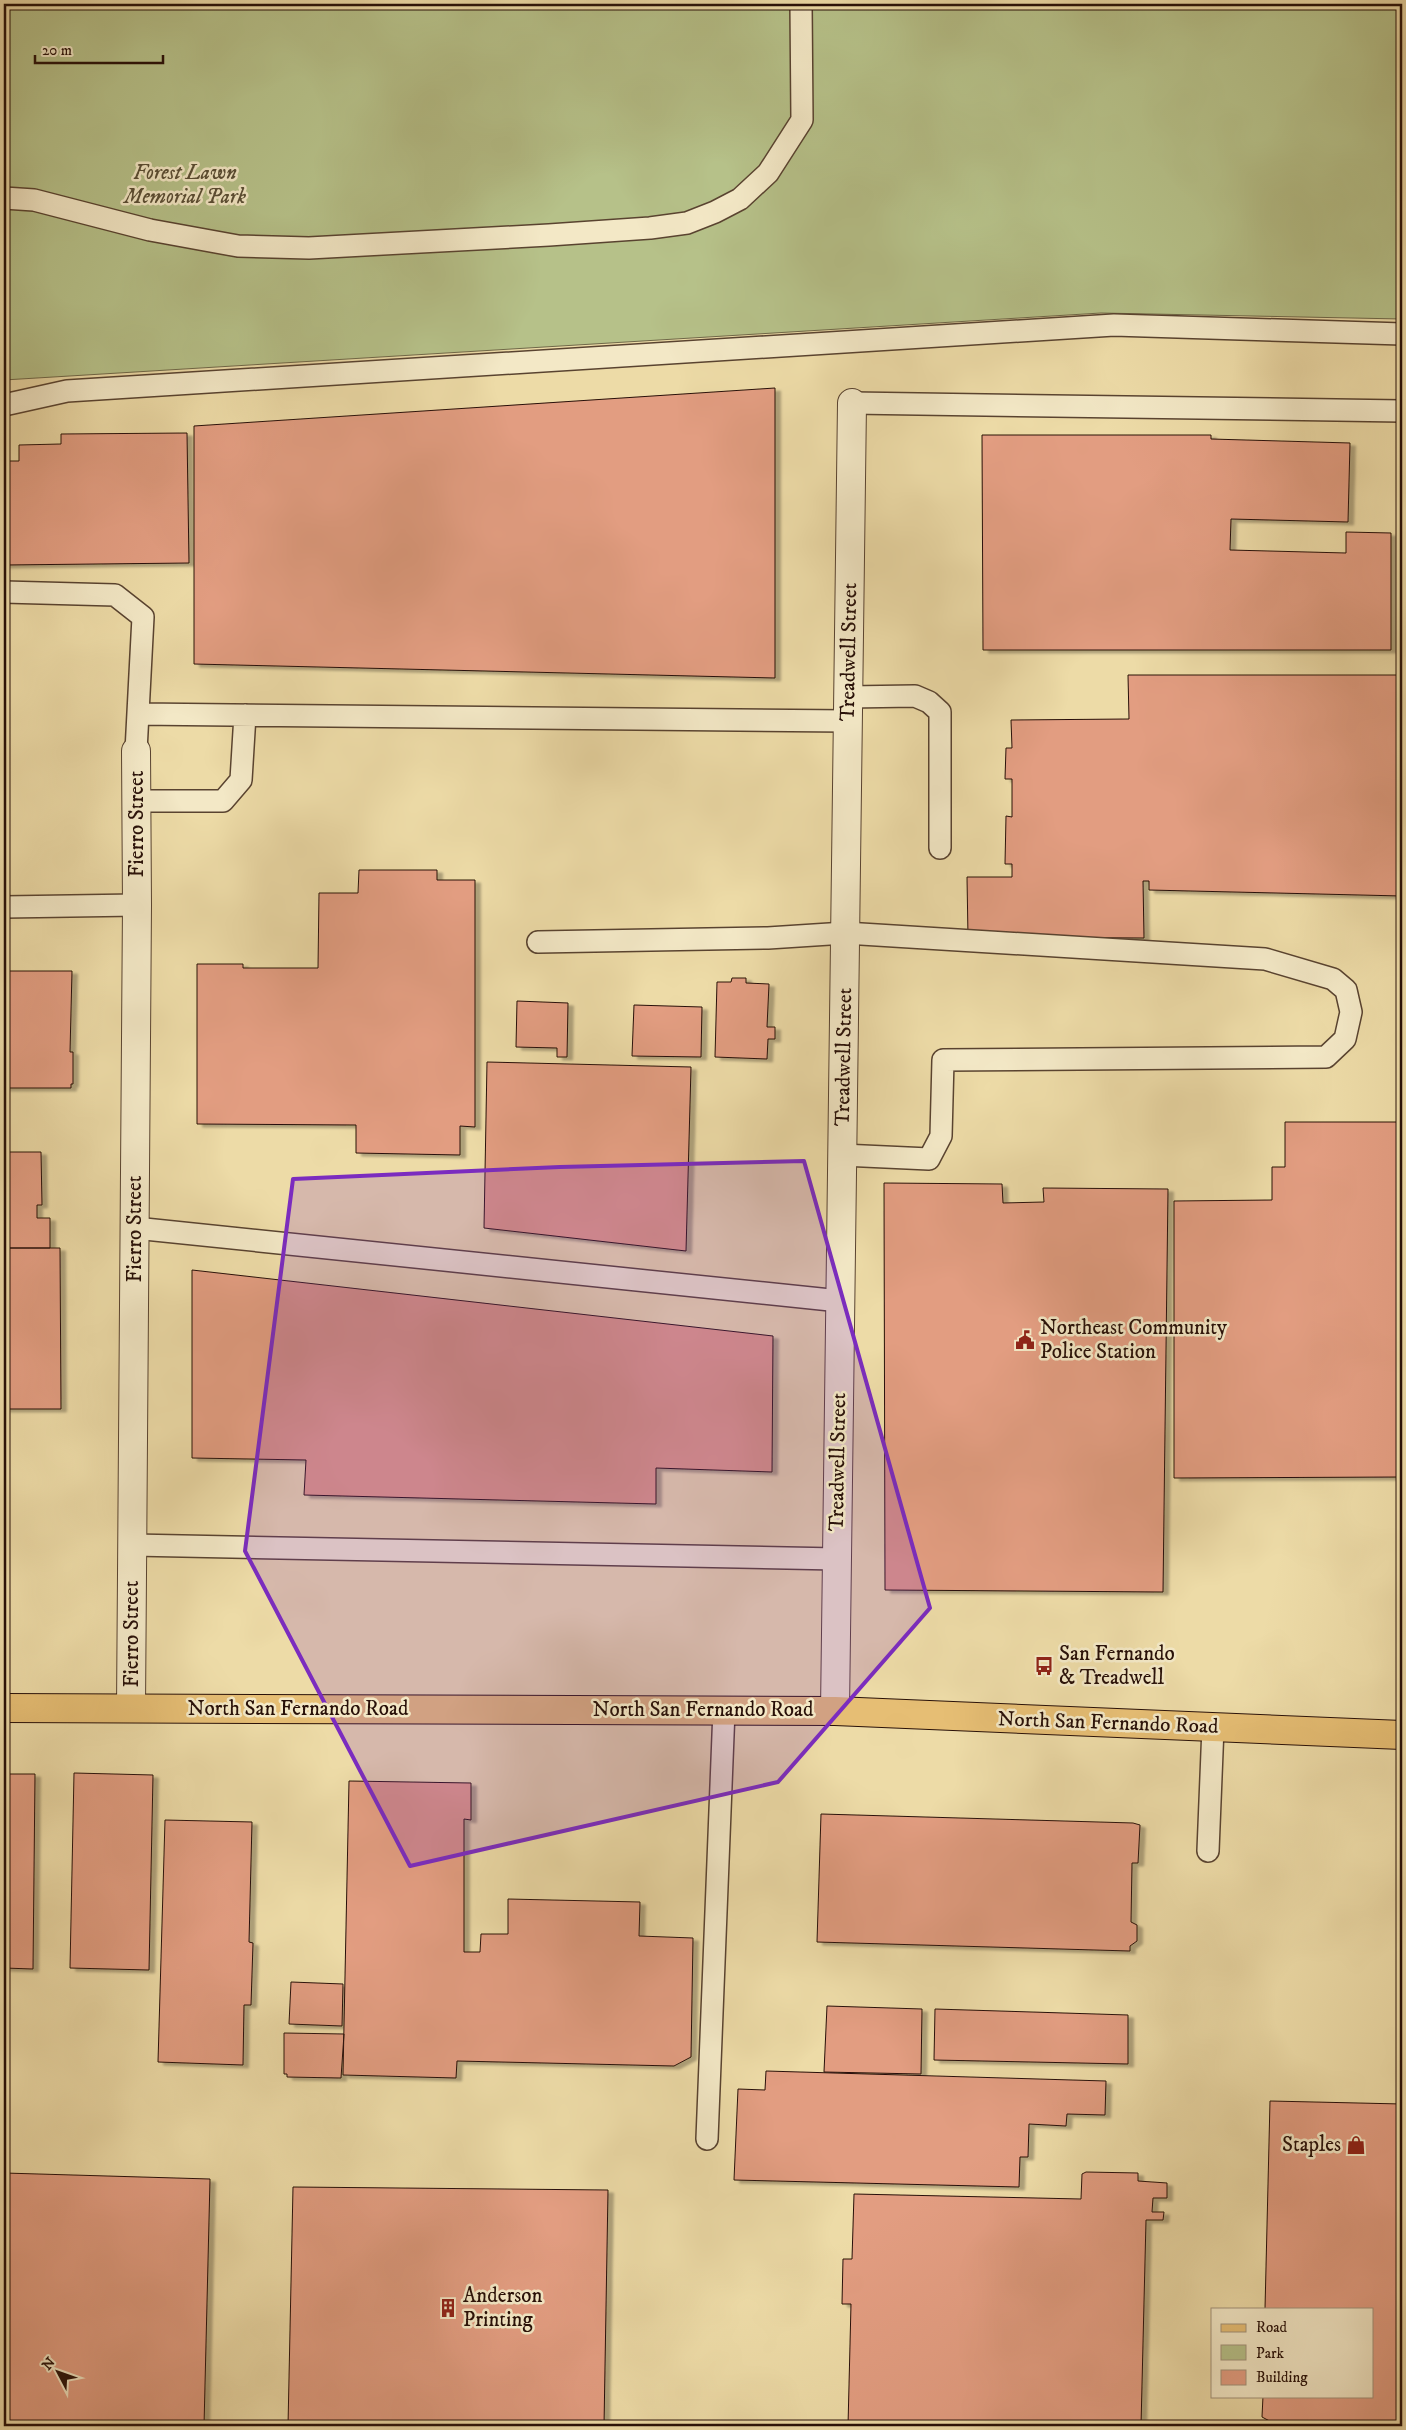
<svg xmlns="http://www.w3.org/2000/svg" width="1406" height="2430" font-family="'IM FELL DW Pica',serif">
  <style>
    .green { fill: #b6c189; stroke: #6f6848 }
    .building { fill: #e29d81; stroke: #281008; filter: url(#shadow) }
    .lines { fill: none; stroke-linecap: round; stroke-linejoin: round }
    .lane-casing { stroke: #594330; stroke-width: 24 }
    .street-casing { stroke: #594330; stroke-width: 30 }
    .primary-casing { stroke: #281008; stroke-width: 30 }
    .lane { stroke: #f3e8c6; stroke-width: 21 }
    .street { stroke: #f3e8c6; stroke-width: 28 }
    .primary { stroke: #e6be74; stroke-width: 28 }
    .marked { fill: #7b2cbf; fill-opacity: 0.2; stroke: #7b2cbf; stroke-width: 4; stroke-linejoin: round }
    .labels { text-anchor: middle; dominant-baseline: central; stroke-width: 5; stroke-linejoin: round; paint-order: stroke }
    .park-label { font-size: 21px; font-style: italic; fill: #5a4e35; stroke: #f3e8c6 }
    .street-label { font-size: 21px; fill: #281008; stroke: #f3e8c6 }
    .poi-label { font-size: 21px; fill: #281008; stroke: #f3e8c6; text-anchor: start }
  </style>
  <defs>
    <filter id="shadow"><feDropShadow dx="5.5" dy="3" stdDeviation="1" flood-color="#0004"/></filter>
  </defs>
  <rect width="100%" height="100%" fill="#eddba7"/>
  <filter id="stains"><feTurbulence type="fractalNoise" baseFrequency=".004" numOctaves="4"/><feColorMatrix values="0 0 0 0 .2 0 0 0 0 .09 0 0 0 0 .02 0 0 0 .5 -.17"/></filter>
  <radialGradient id="worn" r=".72"><stop offset=".6" stop-color="#630" stop-opacity="0"/><stop offset="1" stop-color="#630" stop-opacity=".3"/></radialGradient>
  <path class="green" d="M 4,4 L 1402,4 L 1402,319 L 1101,313 L 4,380 Z"/>
  <path class="building" d="M 775,388 L 775,678 L 194,664 L 194,426 Z
    M 187,433 L 189,563 L 4,565 L 4,461 L 19,461 L 19,445 L 61,444 L 61,434 Z
    M 982,435 L 1211,435 L 1211,439 L 1350,443 L 1348,522 L 1231,519 L 1230,550 L 1346,553 L 1346,532 L 1391,533 L 1391,650 L 983,650 Z
    M 1128,675 L 1402,675 L 1402,896 L 1149,890 L 1149,881 L 1143,881 L 1144,938 L 968,937 L 967,877 L 1012,877 L 1012,864 L 1005,864 L 1006,816 L 1012,817 L 1012,779 L 1005,779 L 1006,748 L 1012,748 L 1011,720 L 1129,719 Z
    M 359,870 L 437,870 L 437,880 L 475,880 L 475,1127 L 460,1126 L 460,1155 L 356,1153 L 356,1125 L 197,1124 L 197,964 L 243,964 L 243,968 L 318,968 L 319,893 L 358,893 Z
    M 4,971 L 72,971 L 70,1052 L 73,1052 L 73,1084 L 71,1084 L 71,1088 L 4,1088 Z
    M 732,978 L 746,978 L 746,983 L 769,984 L 767,1027 L 775,1027 L 775,1039 L 768,1039 L 767,1059 L 715,1057 L 717,982 L 731,982 Z
    M 517,1001 L 568,1003 L 567,1057 L 557,1057 L 557,1048 L 516,1047 Z
    M 634,1005 L 702,1007 L 701,1057 L 632,1056 Z
    M 487,1062 L 691,1067 L 686,1251 L 484,1228 Z
    M 1285,1122 L 1402,1122 L 1402,1477 L 1174,1478 L 1174,1201 L 1272,1200 L 1272,1167 L 1285,1167 Z
    M 4,1152 L 41,1152 L 42,1205 L 37,1205 L 37,1218 L 50,1218 L 50,1248 L 4,1248 Z
    M 884,1183 L 1002,1184 L 1003,1203 L 1044,1202 L 1043,1188 L 1168,1189 L 1163,1592 L 885,1590 Z
    M 4,1248 L 60,1248 L 61,1409 L 4,1409 Z
    M 192,1270 L 773,1336 L 772,1472 L 656,1468 L 656,1504 L 304,1495 L 306,1460 L 192,1458 Z
    M 74,1773 L 153,1775 L 149,1970 L 70,1968 Z
    M 4,1774 L 35,1774 L 33,1969 L 4,1968 Z
    M 349,1781 L 471,1783 L 471,1820 L 464,1819 L 464,1952 L 480,1952 L 481,1934 L 508,1934 L 508,1899 L 640,1902 L 639,1936 L 693,1938 L 691,2057 L 674,2066 L 457,2061 L 456,2078 L 343,2075 Z
    M 821,1814 L 1133,1823 L 1140,1825 L 1138,1863 L 1132,1863 L 1131,1922 L 1137,1925 L 1137,1941 L 1130,1946 L 1130,1951 L 817,1942 Z
    M 165,1820 L 252,1822 L 249,1942 L 253,1943 L 251,2005 L 244,2005 L 243,2065 L 158,2062 Z
    M 291,1982 L 343,1984 L 342,2026 L 289,2024 Z
    M 827,2006 L 922,2009 L 921,2074 L 824,2072 Z
    M 935,2009 L 1128,2015 L 1128,2064 L 934,2060 Z
    M 284,2033 L 344,2034 L 341,2078 L 287,2077 L 287,2074 L 284,2074 Z
    M 766,2071 L 1106,2081 L 1105,2115 L 1067,2114 L 1066,2126 L 1029,2124 L 1028,2157 L 1020,2157 L 1019,2187 L 734,2180 L 738,2089 L 765,2090 Z
    M 1270,2101 L 1402,2104 L 1402,2426 L 1279,2426 L 1262,2417 L 1263,2396 L 1372,2396 L 1372,2309 L 1265,2309 Z
    M 1086,2172 L 1138,2173 L 1138,2181 L 1167,2183 L 1167,2198 L 1153,2198 L 1152,2212 L 1164,2212 L 1163,2220 L 1146,2220 L 1141,2426 L 848,2426 L 851,2304 L 842,2304 L 843,2259 L 852,2259 L 854,2194 L 1081,2199 L 1082,2174 Z
    M 4,2173 L 210,2179 L 204,2426 L 4,2426 Z
    M 293,2187 L 608,2190 L 604,2426 L 288,2426 Z"/>
  <g class="lines">
    <g class="lane-casing">
      <path id="lane" d="M 4,198 L 34,200 L 150,230 L 238,246 L 309,248 L 549,235 L 650,228 L 687,223 L 715,212 L 740,199 L 768,173 L 802,120 L 801,4
        M 852,403 L 1402,411
        M 4,405 L 67,391 L 1114,325 L 1402,334
        M 4,592 L 115,595 L 143,617 L 136,751
        M 848,697 L 915,696 L 929,702 L 940,712 L 940,848
        M 138,714 L 848,721
        M 137,801 L 223,801 L 241,780 L 245,715
        M 4,907 L 137,905
        M 538,942 L 768,938 L 845,933 L 1265,959 L 1333,979 L 1346,990 L 1351,1012 L 1345,1039 L 1326,1057 L 943,1060 L 941,1136 L 929,1159 L 842,1155
        M 135,1228 L 840,1301
        M 133,1545 L 837,1559
        M 1208,1851 L 1213,1727
        M 707,2139 L 724,1710"/>
    </g>
    <g class="street-casing">
      <path id="street" d="M 131,1708 L 137,905 L 136,751
        M 835,1711 L 852,403"/>
    </g>
    <g class="primary-casing">
      <path id="primary" d="M 4,1708 L 835,1711 L 1402,1735"/>
    </g>
    <use href="#lane" class="lane"/>
    <use href="#street" class="street"/>
    <use href="#primary" class="primary"/>
  </g>
  <path class="marked" d="M 804,1161 L 930,1608 L 778,1782 L 410,1866 L 245,1551 L 293,1179 L 560,1167 Z"/>
  <defs>
    <g id="civic-bare" transform="scale(1.5)"><path d="M-.6-6.5H3V-4.5H.6V-3L4-1V1h2V6H-6V1h2V-1L-.6-3ZM-1.2 2.5V6h2.4V2.5Z" fill="#8f2418" stroke="#f3e8c6" stroke-width="2.5" paint-order="stroke"/></g>
    <g id="bus-bare" transform="scale(1.5)"><path d="M-5-6H5V4H4V6H2V4H-2V6H-4V4H-5ZM-3.5-4V0h7V-4ZM-3.5 1.2v1.5H-2V1.2ZM2 1.2v1.5H3.5V1.2Z" fill="#8f2418" stroke="#f3e8c6" stroke-width="2.5" paint-order="stroke"/></g>
    <g id="shop-bare" transform="scale(1.5)"><path d="M-5-2.5h2.3a2.7 3.5 0 0 1 5.4 0H5L5.5 6h-11ZM-1.5-2.5h3a1.5 2.3 0 0 0-3 0Z" fill="#8f2418" stroke="#f3e8c6" stroke-width="2.5" paint-order="stroke"/></g>
    <g id="building-bare" transform="scale(1.5)"><path d="M-4-6H4V6H1V3H-1V6H-4ZM-2.5-4.3h1.7v1.8h-1.7ZM.8-4.3h1.7v1.8H.8ZM-2.5-1h1.7V.8h-1.7ZM.8-1h1.7V.8H.8Z" fill="#8f2418" stroke="#f3e8c6" stroke-width="2.5" paint-order="stroke"/></g>
  </defs>
  <g fill-rule="evenodd">
    <use href="#civic-bare" x="1025" y="1340"/>
    <use href="#bus-bare" x="1044" y="1666"/>
    <use href="#shop-bare" x="1356" y="2145"/>
    <use href="#building-bare" x="448" y="2308"/>
  </g>
  <g class="labels">
    <g class="park-label">
      <text x="185" y="173">Forest Lawn<tspan x="185" dy="24">Memorial Park</tspan></text>
    </g>
    <g class="street-label">
      <text transform="translate(849 652) rotate(-89)">Treadwell Street</text>
      <text transform="translate(137 824) rotate(-90)">Fierro Street</text>
      <text transform="translate(844 1057) rotate(-89)">Treadwell Street</text>
      <text transform="translate(135 1229) rotate(-90)">Fierro Street</text>
      <text transform="translate(838 1462) rotate(-89)">Treadwell Street</text>
      <text transform="translate(132 1634) rotate(-90)">Fierro Street</text>
      <text x="298" y="1709">North San Fernando Road</text>
      <text x="703" y="1710">North San Fernando Road</text>
      <text transform="translate(1108 1723) rotate(2)">North San Fernando Road</text>
    </g>
    <g class="poi-label">
      <text x="1040" y="1328">Northeast Community<tspan x="1040" dy="24">Police Station</tspan></text>
      <text x="1059" y="1654">San Fernando<tspan x="1059" dy="24">&amp; Treadwell</tspan></text>
      <text x="1341" y="2145" text-anchor="end">Staples</text>
      <text x="463" y="2296">Anderson<tspan x="463" dy="24">Printing</tspan></text>
    </g>
  </g>
  <rect width="1406" height="2430" fill="none" stroke="#eddba7" stroke-width="20"/>
  <rect x="5" y="5" width="1396" height="2420" fill="none" stroke="#281008" stroke-width="2.5"/>
  <rect x="10" y="10" width="1386" height="2410" fill="none" stroke="#281008"/>
  <rect x="1211" y="2308" width="162" height="90" fill="#f3e8c6" stroke="#a2927a"/>
  <rect x="1221" y="2324" width="25" height="8" fill="#e6be74" stroke="#a2927a"/>
  <text x="1256" y="2332" font-size="15" fill="#281008">Road</text>
  <rect x="1221" y="2345" width="25" height="15" fill="#b6c189" stroke="#a2927a"/>
  <text x="1256" y="2358" font-size="15" fill="#281008">Park</text>
  <rect x="1221" y="2370" width="25" height="15" fill="#e29d81" stroke="#a2927a"/>
  <text x="1256" y="2382" font-size="15" fill="#281008">Building</text>
  <g transform="translate(58 2372) rotate(311)" stroke="#f3e8c6" stroke-width="4" paint-order="stroke">
  <path d="M0-4L9 19L0 12L-9 19Z" fill="#281008"/>
  <text y="-8" font-size="14" font-weight="bold" text-anchor="middle" fill="#281008">N</text>
  </g>
  <path d="M35 55v8h128v-8" fill="none" stroke="#281008" stroke-width="2.5"/>
  <text x="42" y="55" font-size="15" fill="#281008" stroke="#f3e8c6" stroke-width="4" paint-order="stroke">20 m</text>
  <rect width="100%" height="100%" filter="url(#stains)"/>
  <rect width="100%" height="100%" fill="url(#worn)"/>
</svg>
